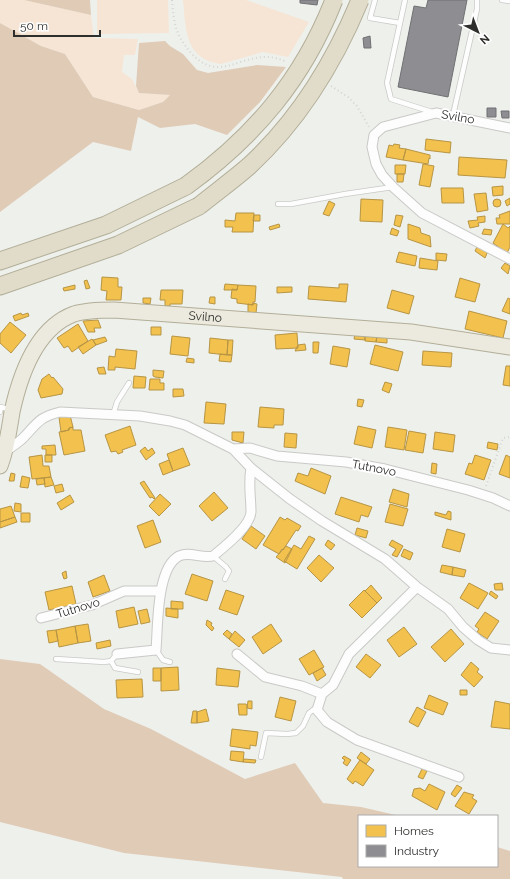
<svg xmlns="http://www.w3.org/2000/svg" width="510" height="879" font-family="Raleway,sans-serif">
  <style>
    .green { fill: #f6e5d4 }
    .forest { fill: #e0cbb7 }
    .homes { fill: #f2c14e; stroke: #b79544 }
    .industry { fill: #8d8d92; stroke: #707173 }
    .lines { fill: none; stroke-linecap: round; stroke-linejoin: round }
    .service-casing { stroke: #c9cac7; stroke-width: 6 }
    .minor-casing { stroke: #c9cac7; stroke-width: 11 }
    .primary-casing { stroke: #b2ae98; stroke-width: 17 }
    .motorway-casing { stroke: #b2ae98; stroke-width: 19 }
    .path { stroke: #d4d5d4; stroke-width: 2; stroke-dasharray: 1 3; stroke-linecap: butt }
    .service { stroke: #fcfdfc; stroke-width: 4.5 }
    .minor { stroke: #fcfdfc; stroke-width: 9 }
    .primary { stroke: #eceade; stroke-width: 15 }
    .motorway { stroke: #e1dcc9; stroke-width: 17 }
    .motorway-bridge-casing { stroke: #b2ae98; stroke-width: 19; stroke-linecap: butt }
    .motorway-bridge { stroke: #e1dcc9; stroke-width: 17 }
    .labels { text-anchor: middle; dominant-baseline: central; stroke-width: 4; stroke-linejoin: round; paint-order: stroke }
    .street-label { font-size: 12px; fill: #2e2f2c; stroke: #fff }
  </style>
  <rect width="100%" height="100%" fill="#eef0ec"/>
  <path class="green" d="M 0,0 L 24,0 L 91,15 L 94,38 L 138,39 L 135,55 L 124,55 L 122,72 L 132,79 L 139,93 L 170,95 L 163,102 L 139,110 L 93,97 L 65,54 L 41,46 L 0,23 Z
    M 97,0 L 168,0 L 169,33 L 97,34 Z
    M 183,0 L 246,0 L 309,22 L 288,57 L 263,52 L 221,64 C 184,59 186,29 183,0 Z"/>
  <path class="forest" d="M 24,0 L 90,0 L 91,15 Z
    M 0,23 L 41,46 L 65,54 L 93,97 L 139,110 L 163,102 L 170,95 L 139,93 L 136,86 L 139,43 L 165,41 L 170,46 L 183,54 L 197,70 L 208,73 L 257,65 L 286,67 L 260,102 L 227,135 L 195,124 L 160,128 L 138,117 L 131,151 L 93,142 L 0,212 Z
    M 0,659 L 40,664 L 104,709 L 151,729 L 245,779 L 295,763 L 323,803 L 361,807 L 400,816 L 359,816 L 359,866 L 497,866 L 497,847 L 510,851 L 510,879 L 343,879 L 342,877 L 124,853 L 0,822 Z"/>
  <path class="homes" d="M 426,139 L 451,142 L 450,153 L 425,150 Z
    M 394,144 L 400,145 L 399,148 L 406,149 L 403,160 L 386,157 L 389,145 L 393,146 Z
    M 406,149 L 430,155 L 430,159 L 429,158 L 428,164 L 403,160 Z
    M 459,157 L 507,160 L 505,178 L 458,175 Z
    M 423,164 L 434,166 L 430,187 L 419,185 Z
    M 395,165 L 406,165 L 405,174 L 395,174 Z
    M 397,174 L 404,174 L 403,182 L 397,182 Z
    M 503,186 L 503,195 L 493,196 L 492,187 Z
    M 441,188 L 463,188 L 464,203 L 442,203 Z
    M 486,193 L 488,210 L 477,212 L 474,194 Z
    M 510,198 L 510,204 L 507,206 L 505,201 Z
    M 361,199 L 383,200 L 382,222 L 360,221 Z
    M493 203a4 4 0 1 1 8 0a4 4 0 1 1-8 0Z
    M 329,201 L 335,204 L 329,216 L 323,214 Z
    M 510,211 L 510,224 L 497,224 L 496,218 L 500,218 L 499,215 Z
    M 236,213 L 254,213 L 253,232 L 232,232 L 233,227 L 225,227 L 225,220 L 235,221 Z
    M 254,215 L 260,215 L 260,221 L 253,221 Z
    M 396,215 L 403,216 L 400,227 L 394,225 Z
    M 485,216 L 485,222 L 478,223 L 479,226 L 470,228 L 468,221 L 478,220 L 477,217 Z
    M 279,224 L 280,227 L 270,230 L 269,227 Z
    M 408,224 L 420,228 L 421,233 L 430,236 L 431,247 L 408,239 Z
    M 503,224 L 508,228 L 510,226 L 510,247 L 507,253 L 493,243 Z
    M 392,228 L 399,231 L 397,236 L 390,234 Z
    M 484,229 L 492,230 L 491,235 L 482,234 Z
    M 478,245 L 488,251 L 485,258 L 475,251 Z
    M 399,252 L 417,256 L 415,266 L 396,262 Z
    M 436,253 L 447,254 L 446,261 L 436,260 Z
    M 420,258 L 438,261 L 437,270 L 419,268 Z
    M 505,263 L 510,266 L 508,274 L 501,268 Z
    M 102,277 L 118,278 L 118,287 L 122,287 L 121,300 L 106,300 L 107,291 L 101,290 Z
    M 460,278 L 480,284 L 475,302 L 455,297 Z
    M 87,280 L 90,288 L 86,289 L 84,281 Z
    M 225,284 L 238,285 L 237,290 L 224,290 Z
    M 339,284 L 348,284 L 346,302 L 308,299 L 309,286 L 339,288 Z
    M 75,285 L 75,289 L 64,291 L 63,288 Z
    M 238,285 L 256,286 L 255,302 L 253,302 L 253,305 L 237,303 L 237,299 L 231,298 L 232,289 L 237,290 Z
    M 277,287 L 292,287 L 292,292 L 277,293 Z
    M 161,290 L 183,290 L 182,304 L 170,304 L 170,306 L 165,306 L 165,300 L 160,300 Z
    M 392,290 L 414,296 L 409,314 L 387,308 Z
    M 210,297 L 215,297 L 215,304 L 209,303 Z
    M 143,298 L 151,298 L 150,304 L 143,303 Z
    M 508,298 L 510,299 L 510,314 L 502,311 Z
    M 253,303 L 257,304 L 256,313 L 248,312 L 248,304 L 253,305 Z
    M 469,311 L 507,321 L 503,338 L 465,329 Z
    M 21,313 L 22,315 L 28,313 L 29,316 L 15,321 L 13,316 Z
    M 98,320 L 101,328 L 94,328 L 95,332 L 88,332 L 83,321 Z
    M 10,322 L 26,335 L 11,353 L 0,343 L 0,334 Z
    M 78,324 L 88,341 L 72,352 L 68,346 L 64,348 L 57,338 Z
    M 151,327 L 161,327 L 161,335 L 151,335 Z
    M 297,333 L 298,348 L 276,349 L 275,335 Z
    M 355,334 L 365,335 L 365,340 L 354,339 Z
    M 365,335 L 377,336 L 376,342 L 365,341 Z
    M 172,336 L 190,338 L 188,356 L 170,354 Z
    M 377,336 L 387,337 L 387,343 L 376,342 Z
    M 105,337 L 107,341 L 96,345 L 93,340 Z
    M 210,338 L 228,340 L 227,355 L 209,353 Z
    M 92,339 L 96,345 L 83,354 L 78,347 Z
    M 228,340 L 233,340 L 232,355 L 227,355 Z
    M 313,342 L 319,342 L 318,353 L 313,353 Z
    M 305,344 L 306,350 L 295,351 L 298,345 Z
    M 375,345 L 403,352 L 398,371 L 370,364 Z
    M 333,346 L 350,349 L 347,367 L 330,364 Z
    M 116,349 L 137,351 L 135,369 L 115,367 L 115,370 L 108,370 L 109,356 L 115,357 Z
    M 423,351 L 452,353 L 451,367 L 422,365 Z
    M 220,354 L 232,355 L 231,362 L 219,361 Z
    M 187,358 L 194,359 L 194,363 L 186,362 Z
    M 506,366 L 510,366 L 510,386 L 503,385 Z
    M 104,367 L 106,374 L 99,374 L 97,368 Z
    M 153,370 L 164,371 L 163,378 L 155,377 L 153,376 Z
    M 49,374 L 52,378 L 53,377 L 63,389 L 62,394 L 41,398 L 38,390 L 42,379 Z
    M 134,376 L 146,377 L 145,388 L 133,388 Z
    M 150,379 L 160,379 L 160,383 L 164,383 L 164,390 L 149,390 Z
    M 385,382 L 392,384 L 389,393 L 382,390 Z
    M 173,389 L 183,389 L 184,396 L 173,397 Z
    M 358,399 L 364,400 L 362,407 L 357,406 Z
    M 206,402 L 226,404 L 224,424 L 204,423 Z
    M 260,407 L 284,409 L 283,425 L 274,425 L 274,428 L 258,427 Z
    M 70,415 L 73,427 L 69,428 L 69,430 L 61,432 L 59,417 Z
    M 130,426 L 136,445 L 122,450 L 123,452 L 118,454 L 116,451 L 111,452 L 105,435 Z
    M 358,426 L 376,430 L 372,448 L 354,444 Z
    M 73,427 L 73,430 L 81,430 L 85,451 L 64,455 L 59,432 L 69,430 L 69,428 Z
    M 388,427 L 407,430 L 404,450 L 385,447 Z
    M 409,431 L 426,434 L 423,453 L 405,450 Z
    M 232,432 L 244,432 L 243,443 L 232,440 Z
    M 435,432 L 455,435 L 453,452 L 433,449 Z
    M 285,433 L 297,434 L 296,448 L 284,447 Z
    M 488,442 L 498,444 L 497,450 L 487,448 Z
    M 55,445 L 56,455 L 46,455 L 46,449 L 42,449 L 42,446 Z
    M 145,447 L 148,451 L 152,448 L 155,453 L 146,460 L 140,451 Z
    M 183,448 L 190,465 L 173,471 L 167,454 Z
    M 42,455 L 43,466 L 49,466 L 51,477 L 32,479 L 29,457 Z
    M 45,455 L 52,455 L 52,462 L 45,462 Z
    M 475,455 L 491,460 L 484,480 L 465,474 L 469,463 L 472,464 Z
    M 506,455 L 510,457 L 510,478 L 499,474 Z
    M 169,460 L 173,471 L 163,475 L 159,464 Z
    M 432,463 L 437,464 L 436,474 L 431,473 Z
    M 311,468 L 331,476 L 325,494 L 295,481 L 298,473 L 308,476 Z
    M 11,473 L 15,474 L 14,481 L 9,481 Z
    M 22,476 L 30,478 L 28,488 L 20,487 Z
    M 51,477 L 54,485 L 45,487 L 44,478 Z
    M 44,478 L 45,484 L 37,485 L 36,479 Z
    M 144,481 L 155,498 L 154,499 L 152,497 L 150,498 L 140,483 Z
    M 62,484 L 64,491 L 56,493 L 54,486 Z
    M 393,489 L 409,494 L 407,507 L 389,502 Z
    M 214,492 L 228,508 L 212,521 L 199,506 Z
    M 160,494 L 171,504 L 159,516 L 149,506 Z
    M 70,495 L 74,502 L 61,510 L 57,503 Z
    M 341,497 L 372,507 L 368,517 L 361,515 L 359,522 L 335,514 Z
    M 15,503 L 21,504 L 21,512 L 14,511 Z
    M 390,504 L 408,509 L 403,526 L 385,522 Z
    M 11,506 L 15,517 L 0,522 L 0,509 Z
    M 448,511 L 451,512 L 451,520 L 435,515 L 435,512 L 446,515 Z
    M 21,513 L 30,513 L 30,522 L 21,522 Z
    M 15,517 L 17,522 L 0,528 L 0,522 Z
    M 280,517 L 285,520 L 287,518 L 301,526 L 298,531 L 296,530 L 283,550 L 282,549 L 279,554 L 263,545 Z
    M 153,520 L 161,542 L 145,548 L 137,526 Z
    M 251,526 L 265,536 L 256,549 L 242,539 Z
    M 357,528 L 368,531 L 366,538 L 355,535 Z
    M 447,529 L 465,534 L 460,552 L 442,547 Z
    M 309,536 L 315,539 L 297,569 L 284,561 L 294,545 L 301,549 Z
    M 328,540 L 335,545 L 331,550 L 325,545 Z
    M 392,540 L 403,546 L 397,557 L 392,555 L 396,549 L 389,545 Z
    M 286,546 L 292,549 L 285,563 L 276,557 Z
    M 404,549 L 413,553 L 410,560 L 401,556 Z
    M 319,555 L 334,568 L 321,582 L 307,568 Z
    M 442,565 L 453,567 L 452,575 L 440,572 Z
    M 453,567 L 466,570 L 464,577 L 452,575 Z
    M 66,571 L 67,578 L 64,579 L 62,573 Z
    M 192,574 L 213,581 L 207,601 L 185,594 Z
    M 104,575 L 110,591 L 93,597 L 88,582 Z
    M 469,583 L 488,593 L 478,609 L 460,598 Z
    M 502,583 L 503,590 L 495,590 L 494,584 Z
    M 371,585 L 382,598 L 377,603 L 365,591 Z
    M 72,586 L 76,604 L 49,610 L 45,592 Z
    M 226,590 L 244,596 L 237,615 L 219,609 Z
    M 364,590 L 377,603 L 362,618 L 349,605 Z
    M 491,591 L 498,596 L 496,599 L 489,594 Z
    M 171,601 L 183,602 L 183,609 L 171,609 Z
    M 134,607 L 138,624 L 119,628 L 116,611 Z
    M 166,608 L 178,609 L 178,618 L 166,616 Z
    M 147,609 L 150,622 L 141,624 L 138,611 Z
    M 485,612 L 499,621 L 487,639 L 477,632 L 479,629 L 475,626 Z
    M 207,620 L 212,623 L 211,625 L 214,628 L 212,631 L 206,625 Z
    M 88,624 L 91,641 L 78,643 L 75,626 Z
    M 271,624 L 282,641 L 263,654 L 252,637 Z
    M 75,626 L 78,643 L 59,647 L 56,630 Z
    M 404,627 L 417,644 L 399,657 L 387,640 Z
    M 451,629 L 464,644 L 445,662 L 431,647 Z
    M 56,630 L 58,641 L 49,643 L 47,631 Z
    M 227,630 L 232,634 L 229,639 L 223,634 Z
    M 235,631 L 245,640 L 239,647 L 229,639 Z
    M 110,640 L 111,646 L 97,649 L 96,643 Z
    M 314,650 L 324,667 L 309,675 L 299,659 Z
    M 366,654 L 381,665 L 370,678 L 356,667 Z
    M 471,662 L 479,669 L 477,672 L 483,677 L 474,687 L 461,675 Z
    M 178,667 L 179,690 L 161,691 L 161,668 Z
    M 153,668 L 161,668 L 161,681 L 153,681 Z
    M 217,668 L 240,671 L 238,687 L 216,685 Z
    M 322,668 L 326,675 L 317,681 L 313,673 Z
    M 142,679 L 143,697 L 117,698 L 116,680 Z
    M 460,690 L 467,690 L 467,695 L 460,695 Z
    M 429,695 L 448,703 L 443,715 L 424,708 Z
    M 280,697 L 296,701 L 291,721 L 275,717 Z
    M 248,701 L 252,701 L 252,709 L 247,708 Z
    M 495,701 L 510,704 L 510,729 L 491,727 Z
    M 238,704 L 246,704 L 247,706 L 247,715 L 239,715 Z
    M 417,707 L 426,712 L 418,727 L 409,722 Z
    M 206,709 L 209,721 L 197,723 L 197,712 Z
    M 193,711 L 197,711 L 197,723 L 191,723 Z
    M 232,729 L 258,732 L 256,746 L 250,745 L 250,749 L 230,746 Z
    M 231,751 L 244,752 L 243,762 L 230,760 Z
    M 361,752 L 370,759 L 366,764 L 357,758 Z
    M 344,756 L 351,760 L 347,766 L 343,763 L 345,760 L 342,758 Z
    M 244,759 L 256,760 L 255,763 L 243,762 Z
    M 360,760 L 374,770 L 363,786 L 355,781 L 353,784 L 347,779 Z
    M 422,769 L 427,771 L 423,779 L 418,777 Z
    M 429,784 L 445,792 L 437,810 L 412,796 L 414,789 L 420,788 L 425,791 Z
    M 457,785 L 462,788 L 455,797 L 451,794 Z
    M 464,792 L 474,795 L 472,798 L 477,801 L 469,814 L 455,806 Z"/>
  <path class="industry" d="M 300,0 L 318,0 L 317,5 L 300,3 Z
    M 428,0 L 467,0 L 448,97 L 398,87 L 414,6 L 426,8 Z
    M 370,36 L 371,48 L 364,48 L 363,38 Z
    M 487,108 L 496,108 L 496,117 L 487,117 Z
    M 501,111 L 509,111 L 509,118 L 502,118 Z"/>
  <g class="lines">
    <g class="service-casing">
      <path id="service" d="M 375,0 L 370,18 L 400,23
        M 405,0 L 387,83 L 391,99 L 432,112
        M 502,0 L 510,1
        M 453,115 L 477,9 L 477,0
        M 278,204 L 291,204 L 345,194 L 393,187
        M 0,412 L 1,407 L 11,410
        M 113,415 L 117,402 L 129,383
        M 213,556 L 226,567 L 229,571 L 225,579
        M 156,650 L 163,660 L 170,662
        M 56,659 L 104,662 L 111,661 L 117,654
        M 111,661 L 115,668 L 138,672
        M 261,757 L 266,733 L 287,734 L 296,733 L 303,726 L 309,713 L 317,707"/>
    </g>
    <g class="minor-casing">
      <path id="minor" d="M 510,128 L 436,113 L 383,127 L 374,135 L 372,147 L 376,164 L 382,175 L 393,187 L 422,213 L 510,259
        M 233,449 L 251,468 L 290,499 L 322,521 L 385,559 L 417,587 L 448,609 L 463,627 L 478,640 L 491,648 L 510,650
        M 5,452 C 11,447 20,442 25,436 C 38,422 40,417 60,412 L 140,416 L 170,421 L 185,425 L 233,449 L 250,448 L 277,456 L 346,462 L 385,469 L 468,490 L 493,498 L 510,506
        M 417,587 L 349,654 L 333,685 L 322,694 L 317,710 L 327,722 L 357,740 L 459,777
        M 41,618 L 92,605 L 124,591 L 161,591
        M 117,654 L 156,650 C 158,628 156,568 179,556 C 190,551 202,559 213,556 C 224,547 250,527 251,512 C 251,497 248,484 251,468
        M 237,654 L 265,677 L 302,686 L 322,694"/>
    </g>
    <g class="primary-casing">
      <g id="primary">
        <path id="s1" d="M 0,466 C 7,448 9,430 12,412 C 20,375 36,328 74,314 C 87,310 101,310 114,310 L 411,332 L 510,347"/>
      </g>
    </g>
    <g class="motorway-casing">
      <path id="motorway" d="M 0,261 L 106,225 L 186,186
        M 0,286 L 118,245 L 199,206"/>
    </g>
    <path class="path" d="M 172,0 C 174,24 175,34 191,53 C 218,82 236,57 266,57 C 273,57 280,59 287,62
      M 331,86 L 348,97 L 357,106 L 369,127
      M 486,486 L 503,438 L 510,437"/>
    <use href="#service" class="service"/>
    <use href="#minor" class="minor"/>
    <use href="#primary" class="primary"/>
    <use href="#motorway" class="motorway"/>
    <g class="motorway-bridge-casing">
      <path id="motorway-bridge" d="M 186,186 C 255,136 303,79 334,0
        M 199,206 C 215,193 233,180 249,166 C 299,120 334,63 360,0"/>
    </g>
    <use href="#motorway-bridge" class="motorway-bridge"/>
  </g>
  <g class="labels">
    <g class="street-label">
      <text transform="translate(458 117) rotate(10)">Svilno</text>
      <text stroke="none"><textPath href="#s1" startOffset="308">Svilno</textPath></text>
      <text transform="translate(374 468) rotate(11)">Tutnovo</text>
      <text transform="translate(78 608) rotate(-17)">Tutnovo</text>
    </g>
  </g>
  <rect x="358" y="815" width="140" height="52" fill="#ffffff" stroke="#abacab"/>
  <rect x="366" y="825" width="20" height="12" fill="#f2c14e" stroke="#abacab"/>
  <text x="394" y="835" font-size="12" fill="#2e2f2c">Homes</text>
  <rect x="366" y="845" width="20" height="12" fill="#8d8d92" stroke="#abacab"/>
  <text x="394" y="855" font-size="12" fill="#2e2f2c">Industry</text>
  <g transform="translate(478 32) rotate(138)" stroke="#ffffff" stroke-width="3" paint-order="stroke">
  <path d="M0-3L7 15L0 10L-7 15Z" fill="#2e2f2c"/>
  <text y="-6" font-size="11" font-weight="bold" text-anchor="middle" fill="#2e2f2c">N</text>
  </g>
  <path d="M14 30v6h86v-6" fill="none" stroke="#2e2f2c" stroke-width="2"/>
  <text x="20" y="30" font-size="12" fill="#2e2f2c" stroke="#ffffff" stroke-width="3" paint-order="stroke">50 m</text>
</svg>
